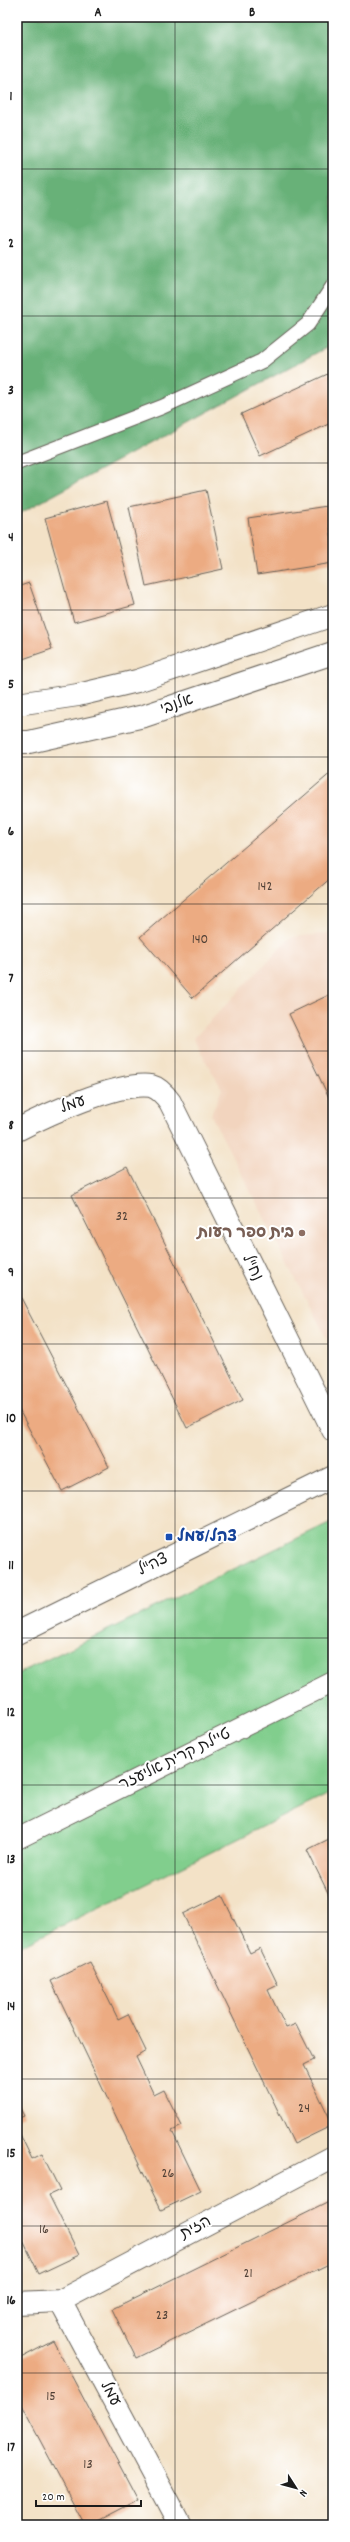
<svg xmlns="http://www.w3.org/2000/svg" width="350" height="2542" font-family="Dekko,'Playpen Sans Hebrew',sans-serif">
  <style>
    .built { fill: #f2d4be }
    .green { fill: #81ce8d; stroke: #4e7554 }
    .forest { fill: #68b178; stroke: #42664a }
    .building { fill: #ecab82 }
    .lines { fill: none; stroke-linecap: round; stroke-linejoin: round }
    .service-casing { stroke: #676158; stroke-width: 16 }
    .pedestrian-casing { stroke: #676158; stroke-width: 22 }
    .minor-casing { stroke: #676158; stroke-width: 24 }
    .tertiary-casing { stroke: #676158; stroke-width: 24 }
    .path { stroke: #676158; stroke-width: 2.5; stroke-dasharray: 1 3; stroke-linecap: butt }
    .service { stroke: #fff; stroke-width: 14 }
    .pedestrian { stroke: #fff; stroke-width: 20 }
    .minor { stroke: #fff; stroke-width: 22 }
    .tertiary { stroke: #fff; stroke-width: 22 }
    .grid { fill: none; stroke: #1c1c1c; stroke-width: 1; stroke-opacity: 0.55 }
    .education-dot { fill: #8d6e63; stroke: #fff; stroke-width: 1.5 }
    .transit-dot { fill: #1a4fb4; stroke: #fff; stroke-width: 1.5 }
    .labels { text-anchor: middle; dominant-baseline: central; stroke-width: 4; stroke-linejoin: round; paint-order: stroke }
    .number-label { font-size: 14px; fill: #504036 }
    .street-label { font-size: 16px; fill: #1c1c1c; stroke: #fff }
    .education-label { font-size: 16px; font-weight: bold; fill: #785e54; stroke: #fff; text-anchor: end }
    .transit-label { font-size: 16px; font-weight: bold; fill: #164399; stroke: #fff; text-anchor: start }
    .neatline { fill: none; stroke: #1c1c1c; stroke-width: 1.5 }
    .grid-label { font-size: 13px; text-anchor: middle; font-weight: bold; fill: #1c1c1c }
  </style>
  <rect width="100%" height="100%" fill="#fff"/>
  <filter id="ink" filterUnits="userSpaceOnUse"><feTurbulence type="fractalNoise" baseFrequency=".025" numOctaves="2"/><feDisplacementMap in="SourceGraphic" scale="8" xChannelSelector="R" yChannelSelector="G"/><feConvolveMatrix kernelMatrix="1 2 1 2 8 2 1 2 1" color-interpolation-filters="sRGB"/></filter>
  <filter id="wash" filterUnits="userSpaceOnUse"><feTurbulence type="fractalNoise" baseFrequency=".012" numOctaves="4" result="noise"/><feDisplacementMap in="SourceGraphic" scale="16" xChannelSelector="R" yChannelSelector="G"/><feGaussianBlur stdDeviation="0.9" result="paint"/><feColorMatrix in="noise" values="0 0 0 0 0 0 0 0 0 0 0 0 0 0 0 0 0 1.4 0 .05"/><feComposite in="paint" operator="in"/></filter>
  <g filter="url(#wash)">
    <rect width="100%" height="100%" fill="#f3e2c7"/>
    <path class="built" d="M 333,933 L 333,1351 L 211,1115 L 222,1089 L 193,1039 L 291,937 Z"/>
    <path class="green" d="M 333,1521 L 333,1792 L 17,1948 L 17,1674 Z"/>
    <path class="forest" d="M 17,17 L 333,17 L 333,344 L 17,515 Z"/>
    <g id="blocks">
      <path class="building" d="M 332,372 L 333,422 L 260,456 L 241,414 Z
        M 206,490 L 223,569 L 146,586 L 129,507 Z
        M 107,501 L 135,605 L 74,622 L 45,518 Z
        M 327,506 L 333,547 L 333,563 L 257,575 L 248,518 Z
        M 29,583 L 52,649 L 17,661 L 17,587 Z
        M 333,771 L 333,876 L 193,998 L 140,937 Z
        M 333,993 L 333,1106 L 289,1014 Z
        M 127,1167 L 243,1400 L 187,1428 L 72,1195 Z
        M 17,1290 L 109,1467 L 62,1491 L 17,1406 Z
        M 333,1837 L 333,1903 L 307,1850 Z
        M 222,1895 L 250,1953 L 260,1948 L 278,1985 L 268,1990 L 286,2028 L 296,2024 L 314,2060 L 304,2065 L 333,2125 L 294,2144 L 183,1914 Z
        M 90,1962 L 118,2019 L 128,2014 L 146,2051 L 136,2057 L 154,2095 L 164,2090 L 182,2126 L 172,2131 L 201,2191 L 161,2210 L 51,1981 Z
        M 17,2102 L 24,2116 L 17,2119 Z
        M 17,2128 L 32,2159 L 42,2154 L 60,2190 L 49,2195 L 79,2255 L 39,2274 L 17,2228 Z
        M 333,2200 L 333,2262 L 136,2358 L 112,2309 Z
        M 53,2341 L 138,2501 L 92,2525 L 85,2525 L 17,2397 L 17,2360 Z"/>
    </g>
  </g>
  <g filter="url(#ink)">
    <use href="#blocks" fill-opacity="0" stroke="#676158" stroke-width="1"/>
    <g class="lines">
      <g class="service-casing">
        <path id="service" d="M 17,463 L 162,407 L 262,361 L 308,324 L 333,286"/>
      </g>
      <g class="pedestrian-casing">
        <path id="pedestrian" d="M 17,1839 L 333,1682"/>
      </g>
      <g class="minor-casing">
        <path id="minor" d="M 17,1130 C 46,1115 119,1081 151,1086 C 159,1088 165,1095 170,1102 L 333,1430
          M 60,2301 L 180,2525
          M 17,2303 L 60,2301 L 333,2157"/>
      </g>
      <g class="tertiary-casing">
        <path id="tertiary" d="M 17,704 L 78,695 L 137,681 L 333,615
          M 17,742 L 29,742 L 144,716 L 333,653
          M 17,1633 L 333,1477"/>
      </g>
      <path class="path" d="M 17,2248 L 24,2243"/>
      <use href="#service" class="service"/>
      <use href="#pedestrian" class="pedestrian"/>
      <use href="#minor" class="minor"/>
      <use href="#tertiary" class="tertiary"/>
    </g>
  </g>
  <path class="grid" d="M 175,17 L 175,2525M 17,169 L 333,169M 17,316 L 333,316M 17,463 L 333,463M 17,610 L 333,610M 17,757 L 333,757M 17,904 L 333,904M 17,1051 L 333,1051M 17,1198 L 333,1198M 17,1344 L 333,1344M 17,1491 L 333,1491M 17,1638 L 333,1638M 17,1785 L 333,1785M 17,1932 L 333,1932M 17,2079 L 333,2079M 17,2226 L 333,2226M 17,2373 L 333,2373"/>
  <circle class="education-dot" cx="302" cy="1233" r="4"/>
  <rect class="transit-dot" x="165" y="1533" width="8" height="8" rx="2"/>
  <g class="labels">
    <g class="number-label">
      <text x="265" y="887">142</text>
      <text x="200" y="940">140</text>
      <text x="122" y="1217">32</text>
      <text x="304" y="2109">24</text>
      <text x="168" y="2174">26</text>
      <text x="44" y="2230">16</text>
      <text x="248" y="2274">21</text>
      <text x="162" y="2316">23</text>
      <text x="51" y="2397">15</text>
      <text x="88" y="2465">13</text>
    </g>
    <g class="street-label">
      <text transform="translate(177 705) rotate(-19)">אלנבי</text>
      <text transform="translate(73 1105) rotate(-19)">עמל</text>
      <text transform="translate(252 1268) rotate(64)">נח"ל</text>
      <text transform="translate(153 1565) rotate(-26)">צה"ל</text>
      <text transform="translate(175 1760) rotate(-26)">טיילת קרית אליעזר</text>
      <text transform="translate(196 2228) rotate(-28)">הזית</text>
      <text transform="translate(110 2394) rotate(62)">עמל</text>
    </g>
    <g class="education-label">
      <text x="294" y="1233">בית ספר רעות</text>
    </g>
    <g class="transit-label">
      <text x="177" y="1537">צהל/עמל</text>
    </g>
  </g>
  <rect width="350" height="2542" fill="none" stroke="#fff" stroke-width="44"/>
  <g transform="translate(296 2488) rotate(126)" stroke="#ffffff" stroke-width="3" paint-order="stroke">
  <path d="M0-3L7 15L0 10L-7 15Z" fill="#1c1c1c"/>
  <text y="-6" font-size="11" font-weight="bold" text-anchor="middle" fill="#1c1c1c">N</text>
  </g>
  <path d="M36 2500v6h105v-6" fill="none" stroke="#1c1c1c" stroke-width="2"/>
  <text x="42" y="2500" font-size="12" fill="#1c1c1c" stroke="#ffffff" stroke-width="3" paint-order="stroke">20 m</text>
  <rect x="22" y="22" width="306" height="2498" class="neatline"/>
  <g class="grid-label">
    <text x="98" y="16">A</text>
    <text x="252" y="16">B</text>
    <text x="11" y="100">1</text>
    <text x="11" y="247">2</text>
    <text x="11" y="394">3</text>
    <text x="11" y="541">4</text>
    <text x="11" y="688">5</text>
    <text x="11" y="835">6</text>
    <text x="11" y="982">7</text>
    <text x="11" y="1129">8</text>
    <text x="11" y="1276">9</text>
    <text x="11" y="1422">10</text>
    <text x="11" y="1569">11</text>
    <text x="11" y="1716">12</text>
    <text x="11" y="1863">13</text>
    <text x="11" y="2010">14</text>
    <text x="11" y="2157">15</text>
    <text x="11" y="2304">16</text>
    <text x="11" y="2451">17</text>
  </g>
</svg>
